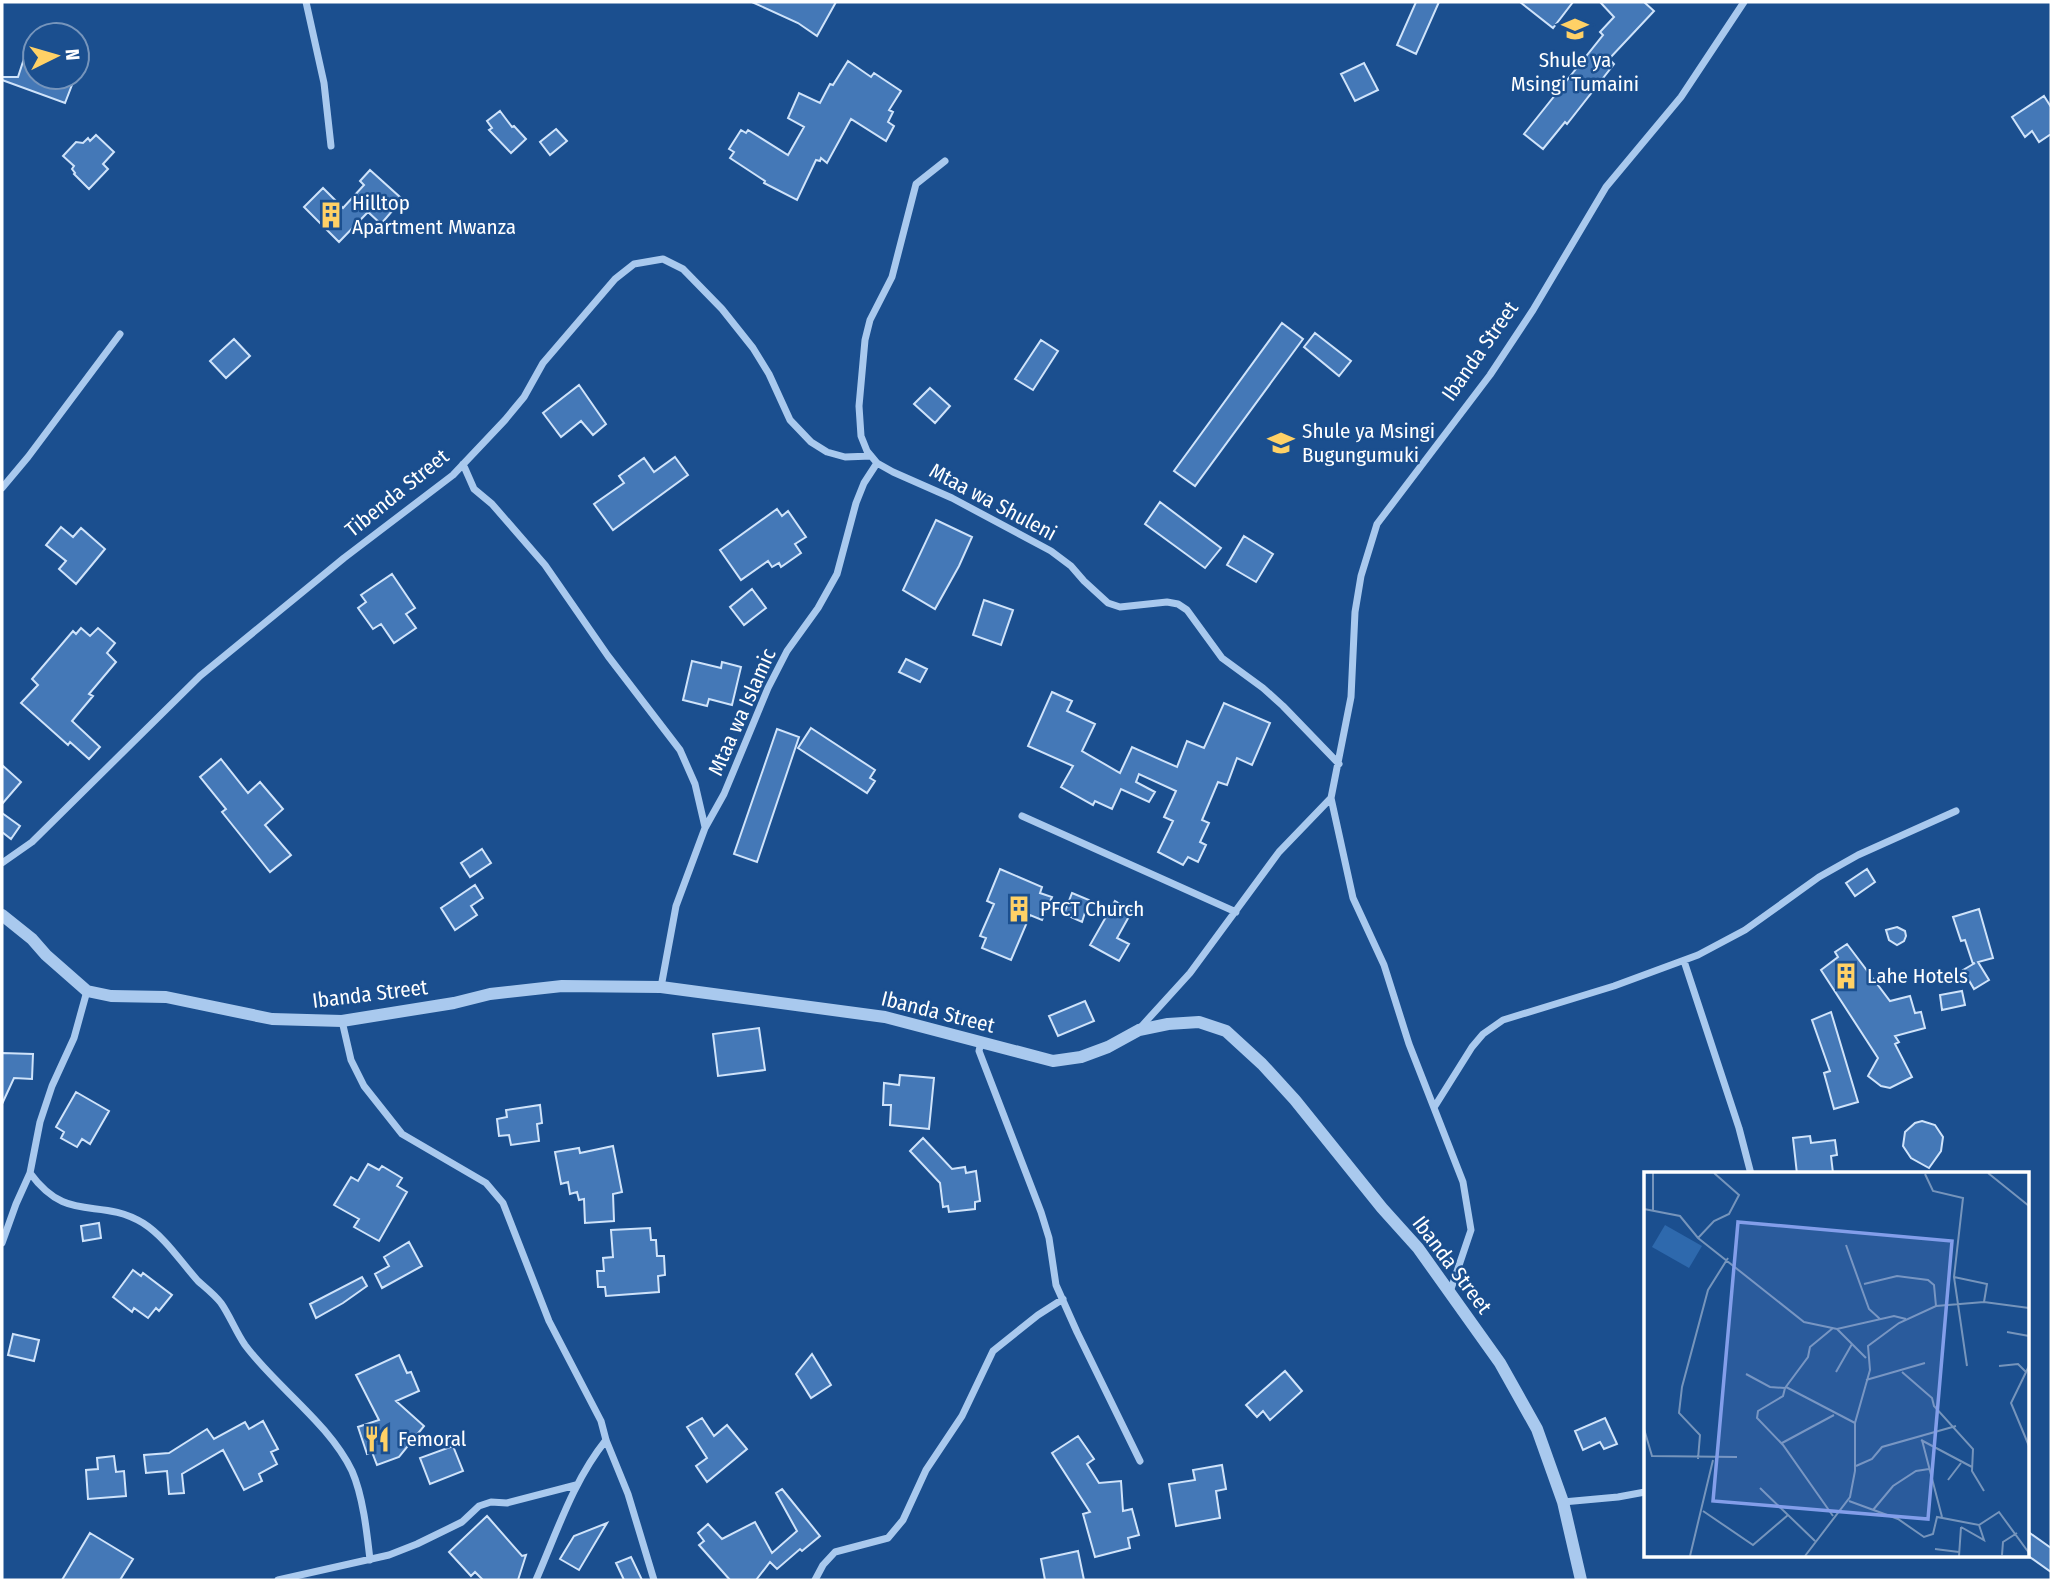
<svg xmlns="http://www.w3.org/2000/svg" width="2053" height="1582" font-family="'Fira Sans Condensed',sans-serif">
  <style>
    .building { fill: #4478b7; stroke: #cfe3fa; stroke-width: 2 }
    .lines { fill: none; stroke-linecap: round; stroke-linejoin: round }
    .minor { stroke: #a9c9ee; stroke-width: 7 }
    .tertiary { stroke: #a9c9ee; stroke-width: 12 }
    .labels { text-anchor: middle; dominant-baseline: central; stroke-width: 5; stroke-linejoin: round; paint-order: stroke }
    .poi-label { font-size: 21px; fill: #fff; stroke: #1b4f8f; text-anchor: start }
    .street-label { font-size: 21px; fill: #fff; stroke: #1b4f8f }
    .inset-road { fill: none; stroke: #7695bc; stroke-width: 2 }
    .view { fill: #839eea; fill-opacity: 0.15; stroke: #839eea; stroke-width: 3.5 }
    .inset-edge { fill: none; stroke: #fff; stroke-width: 3.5 }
  </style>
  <rect width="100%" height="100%" fill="#1b4f8f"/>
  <path class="building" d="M 752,2 L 836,2 L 817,36 L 798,23 Z
    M 1416,2 L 1439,2 L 1416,54 L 1397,45 Z
    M 1520,2 L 1573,2 L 1553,28 Z
    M 1600,2 L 1644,2 L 1654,11 L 1609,59 L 1614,64 L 1567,124 L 1565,122 L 1543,149 L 1524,134 L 1603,35 L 1600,32 L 1614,17 Z
    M 32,34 L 35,34 L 35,77 L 75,77 L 65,103 L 2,80 L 2,77 L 18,77 Z
    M 848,61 L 871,77 L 874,73 L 901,91 L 889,110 L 893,112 L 888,122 L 894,126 L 886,141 L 851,119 L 827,163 L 821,158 L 820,161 L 816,160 L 797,200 L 764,183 L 765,181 L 730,158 L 734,152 L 729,149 L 741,130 L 746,133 L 748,130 L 788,155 L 804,127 L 788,118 L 799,93 L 820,103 L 830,84 L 833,85 Z
    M 1364,63 L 1378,90 L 1355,101 L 1341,74 Z
    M 2044,96 L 2051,107 L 2051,134 L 2039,142 L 2032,131 L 2025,137 L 2012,117 Z
    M 500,111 L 512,127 L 514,126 L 526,139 L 511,153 L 489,130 L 492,128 L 487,121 Z
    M 556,129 L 567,141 L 550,155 L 540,142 Z
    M 96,135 L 114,152 L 103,164 L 108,169 L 89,189 L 74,174 L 75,173 L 72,169 L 74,166 L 63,156 L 76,142 L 83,143 L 88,138 L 90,141 Z
    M 370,170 L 401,198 L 398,202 L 399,203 L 381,224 L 368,212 L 339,242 L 304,207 L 323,188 L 343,208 L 364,185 L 360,181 Z
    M 1282,323 L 1303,339 L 1195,486 L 1174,471 Z
    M 1315,333 L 1351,361 L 1339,376 L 1304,347 Z
    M 234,339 L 250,356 L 226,378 L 210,361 Z
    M 1041,340 L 1058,351 L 1033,390 L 1015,379 Z
    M 579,385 L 606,424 L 593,435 L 581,421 L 561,437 L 543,413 Z
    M 930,388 L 950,406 L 935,423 L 914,404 Z
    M 675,457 L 688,475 L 613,530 L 594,504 L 624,483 L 619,476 L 644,458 L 654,472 Z
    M 1160,502 L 1221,548 L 1205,568 L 1145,524 Z
    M 777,509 L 782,516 L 788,511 L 806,537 L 795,544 L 801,553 L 781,567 L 779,563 L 772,567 L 768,561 L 741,580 L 720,550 Z
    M 936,520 L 972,537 L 959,566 L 935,609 L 903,590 Z
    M 61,527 L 73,537 L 81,528 L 105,549 L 76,584 L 59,569 L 66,561 L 46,545 Z
    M 1244,536 L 1273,554 L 1256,582 L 1227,565 Z
    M 392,574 L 415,608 L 406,614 L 416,628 L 394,643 L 381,624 L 373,629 L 358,608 L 366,602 L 361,595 Z
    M 752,589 L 766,608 L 744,625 L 730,607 Z
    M 984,600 L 1013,610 L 1001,645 L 973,635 Z
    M 81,628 L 90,636 L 98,628 L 115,643 L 107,653 L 116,662 L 89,694 L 93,696 L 72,721 L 100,747 L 89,759 L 70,742 L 68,745 L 21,703 L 38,685 L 32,679 L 73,631 L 76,634 Z
    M 906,659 L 927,669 L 920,682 L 899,672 Z
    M 692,661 L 721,668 L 722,662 L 741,667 L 732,705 L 709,699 L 707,706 L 683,700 Z
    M 1052,692 L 1072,701 L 1067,711 L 1095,724 L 1082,751 L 1120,773 L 1132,747 L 1177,767 L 1187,741 L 1204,748 L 1224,703 L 1270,723 L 1252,765 L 1237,758 L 1227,785 L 1218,782 L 1202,820 L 1209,823 L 1200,842 L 1206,845 L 1198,862 L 1188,857 L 1183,865 L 1158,852 L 1173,821 L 1164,817 L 1176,791 L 1139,774 L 1136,782 L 1155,792 L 1149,802 L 1121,789 L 1112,809 L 1095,801 L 1093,805 L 1061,787 L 1073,766 L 1028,746 Z
    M 811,728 L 875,770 L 870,778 L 875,781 L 867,793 L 798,748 Z
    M 777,729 L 799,737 L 757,862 L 734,854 Z
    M 221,759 L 248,793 L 260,782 L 283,809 L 265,825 L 291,855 L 270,872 L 222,812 L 226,809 L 200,777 Z
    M 2,765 L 21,782 L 2,804 Z
    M 2,813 L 20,826 L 11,839 L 2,832 Z
    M 482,849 L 491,863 L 470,877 L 461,863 Z
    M 1000,869 L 1042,887 L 1040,893 L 1052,897 L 1042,920 L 1030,915 L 1011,960 L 982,948 L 986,938 L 980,936 L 994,904 L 987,901 Z
    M 1867,869 L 1875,882 L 1855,896 L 1846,883 Z
    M 475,885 L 483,898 L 471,906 L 477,915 L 455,930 L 441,908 Z
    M 1072,893 L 1089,900 L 1082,922 L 1064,914 Z
    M 1115,901 L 1132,911 L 1117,938 L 1129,944 L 1119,961 L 1090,945 Z
    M 1979,909 L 1993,958 L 1978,962 L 1989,980 L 1974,989 L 1963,970 L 1975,963 L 1973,964 L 1965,940 L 1961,941 L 1953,917 Z
    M 1897,927 L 1905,931 L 1906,936 L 1904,941 L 1897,945 L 1889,940 L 1886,930 Z
    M 1847,944 L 1890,1001 L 1910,996 L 1915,1013 L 1921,1012 L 1925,1028 L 1895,1036 L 1899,1042 L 1895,1044 L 1912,1077 L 1890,1088 L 1881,1086 L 1868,1076 L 1878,1058 L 1821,970 L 1838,957 L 1835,952 Z
    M 1962,991 L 1965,1005 L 1942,1010 L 1940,995 Z
    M 1085,1001 L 1094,1021 L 1058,1036 L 1049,1016 Z
    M 1831,1012 L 1858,1102 L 1834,1109 L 1824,1073 L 1830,1071 L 1812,1020 Z
    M 759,1028 L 765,1070 L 718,1076 L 713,1034 Z
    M 2,1053 L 33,1054 L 32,1079 L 14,1078 L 2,1104 Z
    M 900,1075 L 934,1078 L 929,1129 L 890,1125 L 891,1105 L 883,1105 L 884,1083 L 899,1085 Z
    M 76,1092 L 109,1111 L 90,1144 L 82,1139 L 77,1147 L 61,1138 L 64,1132 L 56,1127 Z
    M 540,1105 L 542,1123 L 537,1124 L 539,1141 L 511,1145 L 509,1135 L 499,1136 L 497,1119 L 507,1117 L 506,1110 Z
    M 1922,1121 L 1935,1125 L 1943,1137 L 1941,1151 L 1929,1168 L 1911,1158 L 1903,1146 L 1905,1132 L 1915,1123 Z
    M 1810,1136 L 1811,1143 L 1835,1140 L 1837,1155 L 1831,1156 L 1833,1173 L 1797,1174 L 1793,1138 Z
    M 923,1138 L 952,1169 L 965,1167 L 966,1173 L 976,1171 L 980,1201 L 975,1202 L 975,1209 L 949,1212 L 948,1206 L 943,1207 L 940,1183 L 910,1151 Z
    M 613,1146 L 622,1192 L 613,1194 L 614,1221 L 585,1223 L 584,1199 L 579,1200 L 577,1192 L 570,1194 L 568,1182 L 561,1184 L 555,1152 L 579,1148 L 580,1153 Z
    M 368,1164 L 379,1170 L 382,1166 L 402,1178 L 397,1186 L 407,1192 L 379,1241 L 354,1227 L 359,1219 L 334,1205 L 351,1177 L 358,1181 Z
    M 99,1223 L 101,1238 L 83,1241 L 81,1226 Z
    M 650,1228 L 651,1240 L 656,1240 L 657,1256 L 664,1256 L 665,1275 L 658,1276 L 659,1292 L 606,1296 L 605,1287 L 598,1287 L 597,1271 L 604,1271 L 603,1258 L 613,1257 L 611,1230 Z
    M 409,1242 L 422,1266 L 382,1288 L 375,1274 L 389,1266 L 384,1257 Z
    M 133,1270 L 141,1276 L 143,1273 L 172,1295 L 159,1311 L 156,1308 L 148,1318 L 134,1308 L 132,1312 L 113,1297 Z
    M 362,1277 L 367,1286 L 343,1303 L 316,1318 L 310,1304 Z
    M 13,1334 L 39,1340 L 34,1361 L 8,1355 Z
    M 812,1354 L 831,1385 L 811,1398 L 796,1374 Z
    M 399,1355 L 407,1373 L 411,1372 L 419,1391 L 396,1401 L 424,1426 L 399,1457 L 377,1465 L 372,1452 L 367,1454 L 358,1427 L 379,1420 L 356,1375 Z
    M 1285,1371 L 1302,1391 L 1270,1420 L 1263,1411 L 1257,1417 L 1246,1405 Z
    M 702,1418 L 714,1436 L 727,1425 L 747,1449 L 707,1482 L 696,1466 L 707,1458 L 687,1427 Z
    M 1605,1418 L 1617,1444 L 1604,1449 L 1600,1442 L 1583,1450 L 1575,1431 Z
    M 263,1421 L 278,1449 L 271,1452 L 277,1464 L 259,1474 L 262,1481 L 244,1490 L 223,1450 L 182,1474 L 184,1493 L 169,1494 L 167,1471 L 146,1473 L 144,1455 L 169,1453 L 207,1429 L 214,1439 L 245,1422 L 249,1429 Z
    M 1078,1436 L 1094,1459 L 1087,1464 L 1099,1483 L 1121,1481 L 1123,1511 L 1132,1509 L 1139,1535 L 1128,1538 L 1130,1548 L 1095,1557 L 1083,1514 L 1090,1512 L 1052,1453 Z
    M 453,1446 L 463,1471 L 430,1484 L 420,1458 Z
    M 114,1456 L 116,1472 L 124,1471 L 126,1496 L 88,1499 L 86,1470 L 98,1469 L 97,1458 Z
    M 1222,1465 L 1226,1489 L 1216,1491 L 1220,1518 L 1176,1526 L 1169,1484 L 1195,1480 L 1193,1470 Z
    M 782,1489 L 820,1536 L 802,1551 L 800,1549 L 777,1569 L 770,1562 L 756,1580 L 730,1580 L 699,1545 L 704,1541 L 698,1533 L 708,1524 L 722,1539 L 755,1522 L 772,1553 L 797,1531 L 776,1493 Z
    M 487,1516 L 522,1556 L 526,1555 L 518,1580 L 483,1580 L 475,1572 L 471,1576 L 449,1552 Z
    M 607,1523 L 579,1570 L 560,1559 L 574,1536 Z
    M 2027,1531 L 2051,1548 L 2051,1572 L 2027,1555 Z
    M 90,1533 L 133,1559 L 120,1580 L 62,1580 Z
    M 1078,1551 L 1084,1580 L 1045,1580 L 1041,1559 Z
    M 631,1557 L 642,1580 L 624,1580 L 616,1563 Z"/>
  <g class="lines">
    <path class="minor" d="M 306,2 L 324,83 L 331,146
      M 945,161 L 916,184 L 892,277 L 870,320 L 865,340 L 859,406 L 861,436 L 867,451 L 877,463 L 893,472 L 952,498 L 1051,551 L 1071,566 L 1084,581 L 1108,603 L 1120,607 L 1167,602 L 1178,604 L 1187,610 L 1222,658 L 1263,688 L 1283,706 L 1339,764
      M 463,464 L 474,489 L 492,504 L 545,565 L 608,656 L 680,750 L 695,784 L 705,827
      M 2,488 L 28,457 L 120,334
      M 1022,816 L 1236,912
      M 2,863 L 32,842 L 200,676 L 344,558 L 453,475 L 505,420 L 524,397 L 543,363 L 615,279 L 634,264 L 663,259 L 683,269 L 722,309 L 753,348 L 769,374 L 790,420 L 811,442 L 827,452 L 845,457 L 871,456
      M 1684,961 L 1739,1128 L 1751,1174
      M 661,987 L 676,906 L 705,828 L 724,794 L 768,688 L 787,651 L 818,608 L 837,574 L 856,503 L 864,483 L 877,463
      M 342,1021 L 351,1060 L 364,1086 L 402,1134 L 486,1183 L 503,1203 L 549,1321 L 601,1421 L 606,1440 L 628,1494 L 654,1580
      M 1140,1028 L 1190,973 L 1279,852 L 1331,798
      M 981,1042 L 979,1051 L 1041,1212 L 1049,1238 L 1056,1285 L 1077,1332 L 1140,1461
      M 1435,1106 L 1472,1047 L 1483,1034 L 1503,1020 L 1614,986 L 1698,955 L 1745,930 L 1819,877 L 1858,855 L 1956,811
      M 30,1173 C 68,1225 98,1196 143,1223 C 165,1237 181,1262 198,1281 C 206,1288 215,1295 221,1303 C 230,1316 236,1332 245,1345 C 276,1387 329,1423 352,1471 C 363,1496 367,1533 370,1560
      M 2,1243 L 16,1204 L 30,1173 L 40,1122 L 52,1086 L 74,1038 L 87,991
      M 1450,1292 L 1471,1230 L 1463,1182 L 1409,1044 L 1384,965 L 1353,898 L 1331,798 L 1351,697 L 1355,612 L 1361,576 L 1377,524 L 1490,375 L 1533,310 L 1606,187 L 1681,97 L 1744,2
      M 1563,1502 L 1618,1497 L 1645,1492
      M 278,1580 L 389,1555 L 417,1544 L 462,1522 L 479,1506 L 491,1502 L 507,1503 L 576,1485
      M 536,1580 C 557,1532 573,1481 606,1440
      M 815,1580 L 823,1565 L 835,1552 L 888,1538 L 903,1520 L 926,1470 L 962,1416 L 993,1351 L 1038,1315 L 1063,1299"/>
    <path class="tertiary" d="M 2,915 L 32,939 L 46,955 L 87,991 L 111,996 L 166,997 L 272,1019 L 342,1021 L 454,1003 L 490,994 L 562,986 L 661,987 L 885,1017 L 1053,1061 L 1081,1057 L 1108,1047 L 1139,1030 L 1168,1024 L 1199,1022 L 1226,1031 L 1262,1064 L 1295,1100 L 1382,1208 L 1418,1248 L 1500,1363 L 1537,1429 L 1563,1502 L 1581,1580"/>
  </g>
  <defs>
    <g id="school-bare" transform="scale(2.1)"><path d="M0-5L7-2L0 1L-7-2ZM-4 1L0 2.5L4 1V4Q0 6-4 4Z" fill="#ffd166" stroke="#1b4f8f" stroke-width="2.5" paint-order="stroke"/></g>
    <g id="building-bare" transform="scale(2.1)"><path d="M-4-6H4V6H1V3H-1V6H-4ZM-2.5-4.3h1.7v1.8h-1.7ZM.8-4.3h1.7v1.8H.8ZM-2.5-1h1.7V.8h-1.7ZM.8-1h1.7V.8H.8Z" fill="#ffd166" stroke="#1b4f8f" stroke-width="2.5" paint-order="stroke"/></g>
    <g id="restaurant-bare" transform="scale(2.1)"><path d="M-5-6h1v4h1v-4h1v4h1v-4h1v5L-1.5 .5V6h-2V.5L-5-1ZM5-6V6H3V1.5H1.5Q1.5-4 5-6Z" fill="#ffd166" stroke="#1b4f8f" stroke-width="2.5" paint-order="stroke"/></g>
  </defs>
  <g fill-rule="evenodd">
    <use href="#school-bare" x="1575" y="29"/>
    <use href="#building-bare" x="331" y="215"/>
    <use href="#school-bare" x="1281" y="443"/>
    <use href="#building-bare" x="1019" y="909"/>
    <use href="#building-bare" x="1846" y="976"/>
    <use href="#restaurant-bare" x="377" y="1439"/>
  </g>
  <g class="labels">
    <g class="poi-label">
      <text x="1575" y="60" text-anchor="middle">Shule ya<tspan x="1575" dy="24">Msingi Tumaini</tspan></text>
      <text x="352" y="203">Hilltop<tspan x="352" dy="24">Apartment Mwanza</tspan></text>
      <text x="1302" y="431">Shule ya Msingi<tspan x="1302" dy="24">Bugungumuki</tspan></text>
      <text x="1040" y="909">PFCT Church</text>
      <text x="1867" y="976">Lahe Hotels</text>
      <text x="398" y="1439">Femoral</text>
    </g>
    <g class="street-label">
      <text transform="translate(1480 351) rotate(-55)">Ibanda Street</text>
      <text transform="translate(397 493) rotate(-39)">Tibenda Street</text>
      <text transform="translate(993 502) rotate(28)">Mtaa wa Shuleni</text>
      <text transform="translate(742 712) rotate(-66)">Mtaa wa Islamic</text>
      <text transform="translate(370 994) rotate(-7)">Ibanda Street</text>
      <text transform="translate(938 1012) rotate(14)">Ibanda Street</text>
      <text transform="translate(1452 1265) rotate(53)">Ibanda Street</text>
    </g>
  </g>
  <g transform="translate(1644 1172)">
    <rect width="385" height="385" fill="#1b4f8f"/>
    <path d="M 21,53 L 58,74 L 45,96 L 8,75 Z" fill="#2e69ad"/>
    <path class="inset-road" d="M 9,1 L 9,38M 344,1 L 385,34M 281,2 L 289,19 L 319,26 L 310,105 L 323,194M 0,37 L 36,44 L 54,66 L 160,150 L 193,157 L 250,144 L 262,147M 54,66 L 70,49 L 85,42 L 95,23 L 70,1M 202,73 L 225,137 L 236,147M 310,105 L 343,112 L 340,130M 220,112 L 253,104 L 284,108 L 290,113 L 292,134M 193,157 L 222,186M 363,160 L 385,164M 355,194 L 374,192 L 382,200M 385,194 L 367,231 L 385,274M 192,200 L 208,172M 258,200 L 288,226 L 290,234 L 329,277 L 328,299 L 340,319M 102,202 L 126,215 L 141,216 L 164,185 L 166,175 L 189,156M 222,208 L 281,191M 142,215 L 211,251M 141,216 L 139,224 L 114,239 L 113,246 L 139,273 L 189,344M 0,257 L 8,284 L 93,285M 277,268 L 328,295M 278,268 L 298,345M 138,271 L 190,243M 54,287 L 56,263 L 35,241 L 38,215 L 64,118 L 84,86M 212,294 L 228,287 L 238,275 L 312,254M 304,308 L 317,291M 116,316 L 171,369M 205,329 L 254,347 L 280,365 L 289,362 L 293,345 L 335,353 L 355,340 L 385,381M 229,338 L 249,314 L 272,299 L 285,297M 59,339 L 109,373 L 144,343M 317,355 L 340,368 L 335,353M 291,377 L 315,380M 358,383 L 359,370 L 373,361M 46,384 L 69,288M 161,384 L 206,325 L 211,299 L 211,251 L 226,198 L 224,174 L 255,151 L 292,134 L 340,130 L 385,136M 315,384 L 317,355"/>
    <path class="view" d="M 94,50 L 308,69 L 284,347 L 69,329 Z"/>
    <rect width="385" height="385" class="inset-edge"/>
  </g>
  <rect width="2053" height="1582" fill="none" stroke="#ffffff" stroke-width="7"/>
  <g transform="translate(56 56) rotate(85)"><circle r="33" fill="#1b4f8f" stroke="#7695bc" stroke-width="2"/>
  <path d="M0-5L12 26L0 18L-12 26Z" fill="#ffd166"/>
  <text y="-10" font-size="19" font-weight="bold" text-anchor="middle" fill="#ffffff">N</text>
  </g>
</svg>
